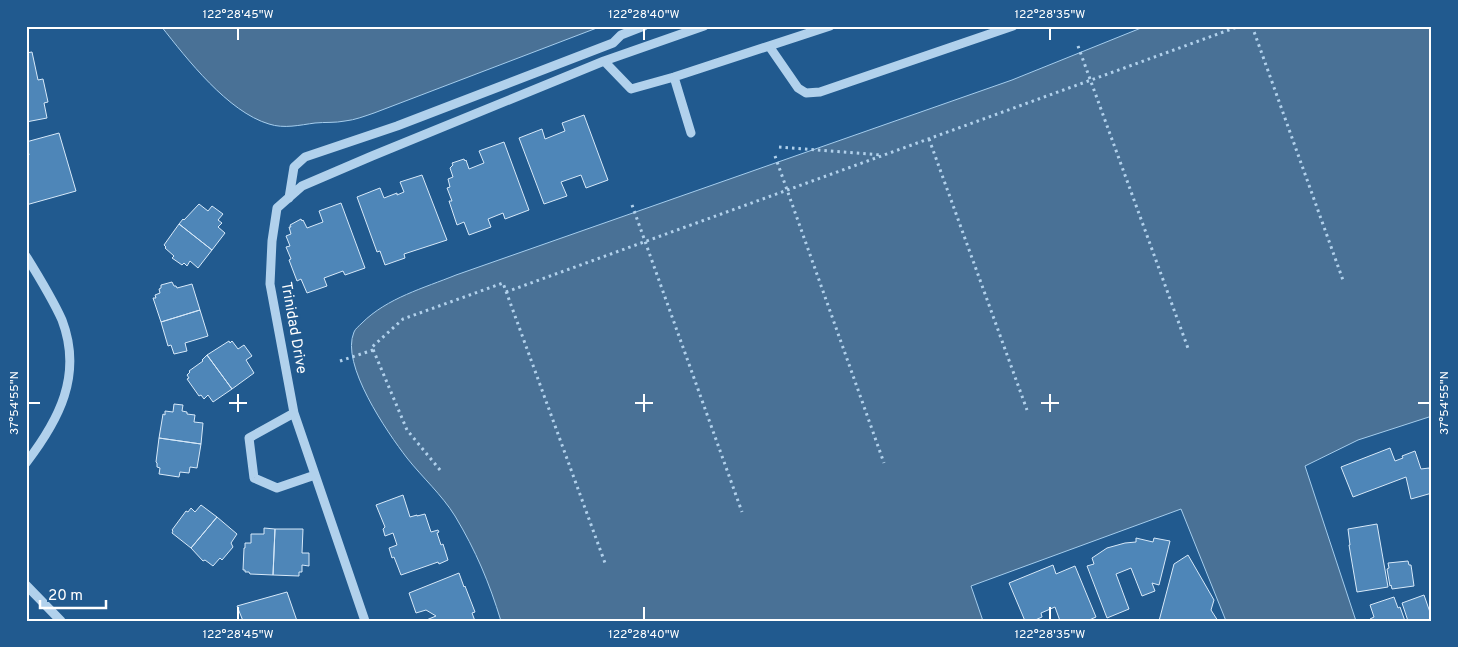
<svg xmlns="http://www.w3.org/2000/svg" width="1458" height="647" font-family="Overpass,sans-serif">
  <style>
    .water { fill: #497196; stroke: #a5cded }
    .building { fill: #4e86b8; stroke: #d7e9f9 }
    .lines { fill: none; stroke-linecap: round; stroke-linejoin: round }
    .path { stroke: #b1d1ec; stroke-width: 3; stroke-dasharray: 2.5 4; stroke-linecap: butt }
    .minor { stroke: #b1d1ec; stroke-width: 9 }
    .ticks { fill: none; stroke: #fff; stroke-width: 2 }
    .labels { text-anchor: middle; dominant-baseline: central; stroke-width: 5; stroke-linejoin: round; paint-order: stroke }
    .street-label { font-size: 15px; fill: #fff; stroke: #215a8f }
    .neatline { fill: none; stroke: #fff; stroke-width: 2 }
    .ticks-label { font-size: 12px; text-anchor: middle; fill: #fff }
  </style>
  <rect width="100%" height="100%" fill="#215a8f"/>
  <path class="water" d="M 161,26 L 602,26 L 374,113 C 365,116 355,120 345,121 C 335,123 325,122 315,123 C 300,125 284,129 269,124 C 228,112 187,59 161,26 Z
    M 1146,26 L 1432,26 L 1432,416 L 1358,440 L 1305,466 L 1356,621 L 1226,621 L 1181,509 L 971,586 L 983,621 L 501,621 C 489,582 476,551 455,516 C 442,495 422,477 407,458 C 387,432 340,364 354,332 C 355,329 359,326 362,323 C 387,298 424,288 456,275 L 1012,80 Z"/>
  <path class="building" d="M 32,52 L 38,80 L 43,79 L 48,102 L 44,103 L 47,118 L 26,122 L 26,53 Z
    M 584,115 L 608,180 L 586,188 L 581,175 L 561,182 L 567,196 L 544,204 L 519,138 L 542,129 L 545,139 L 565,131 L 562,123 Z
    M 59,133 L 76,191 L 26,205 L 26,156 L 29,155 L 26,142 Z
    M 504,142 L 529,210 L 505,219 L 503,213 L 488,219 L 491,227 L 469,235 L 464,222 L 457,225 L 449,201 L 452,201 L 447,188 L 450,187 L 448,179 L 453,177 L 450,168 L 453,165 L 452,163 L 464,159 L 465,161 L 466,160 L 469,169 L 484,163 L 479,151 Z
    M 422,175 L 447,240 L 404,254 L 405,258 L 385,265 L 380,251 L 377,252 L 357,197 L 380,188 L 384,198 L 397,193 L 397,195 L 404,192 L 400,182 Z
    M 341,203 L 365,268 L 345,275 L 343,271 L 324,278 L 327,286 L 307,293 L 301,279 L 297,281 L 289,260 L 291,259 L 286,247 L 290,246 L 286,236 L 291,234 L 289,227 L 291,227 L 290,225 L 301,219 L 302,221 L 303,220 L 307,228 L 323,222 L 319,211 Z
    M 199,204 L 208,211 L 212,206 L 223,214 L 218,220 L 222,223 L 218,227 L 225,233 L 212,250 L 179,224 L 183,219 L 184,220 Z
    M 179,224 L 212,250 L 198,268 L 190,261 L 187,266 L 184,263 L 182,265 L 172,258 L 174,256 L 165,248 L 166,247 L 164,245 Z
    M 172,282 L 174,286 L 176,286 L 177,288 L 192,284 L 200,310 L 161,322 L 153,298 L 156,298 L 155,295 L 160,293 L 159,289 L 161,288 L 161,285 Z
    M 200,310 L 208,336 L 185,343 L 187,351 L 174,354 L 171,345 L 168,346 L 161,322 Z
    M 229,341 L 230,343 L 232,341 L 238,349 L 244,345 L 252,356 L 246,360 L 254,373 L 232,389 L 207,355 Z
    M 207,355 L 232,389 L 213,402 L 208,395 L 204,399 L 201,395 L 199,396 L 187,379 L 189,378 L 187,375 L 190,372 L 189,371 L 203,361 L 202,360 Z
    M 174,404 L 183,405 L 182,411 L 187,412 L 187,414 L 195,415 L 194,422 L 203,423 L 201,444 L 159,438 L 163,414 L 165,415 L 165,411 L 173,412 Z
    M 159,438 L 201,444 L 197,468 L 190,467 L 189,473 L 180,472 L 179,477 L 159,474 L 160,468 L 157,467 L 157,463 L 156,462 Z
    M 1390,448 L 1395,461 L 1403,458 L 1402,456 L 1415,451 L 1421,469 L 1429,468 L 1432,478 L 1432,493 L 1411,499 L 1406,477 L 1353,497 L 1341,467 Z
    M 403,495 L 410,517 L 417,515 L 417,516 L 425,514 L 431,532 L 438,530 L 439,532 L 437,533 L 441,545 L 443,544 L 448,560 L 439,564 L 438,562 L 401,575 L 394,557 L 392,558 L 389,548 L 397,545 L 393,533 L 385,536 L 383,529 L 385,527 L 376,505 Z
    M 201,505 L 217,517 L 191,548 L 172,533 L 173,531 L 172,530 L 186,511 L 188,512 L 191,508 L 195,512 Z
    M 217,517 L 237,534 L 231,543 L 233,547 L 222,560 L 220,558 L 213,566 L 205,560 L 203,561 L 191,548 Z
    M 1377,524 L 1388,587 L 1357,592 L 1349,545 L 1350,545 L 1348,529 Z
    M 264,528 L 275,529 L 273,575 L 250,574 L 249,572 L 245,572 L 245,570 L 243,570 L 244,548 L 245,548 L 245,543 L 251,543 L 251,534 L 264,534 Z
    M 275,529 L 303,529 L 302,553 L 309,553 L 309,566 L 302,565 L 302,572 L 299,572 L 299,576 L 273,575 Z
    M 1136,538 L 1153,542 L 1154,538 L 1170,541 L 1159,585 L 1152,583 L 1155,591 L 1142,596 L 1131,568 L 1116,574 L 1129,609 L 1107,618 L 1087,566 L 1094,564 L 1092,558 L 1107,548 L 1125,543 L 1136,542 Z
    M 1188,555 L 1214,600 L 1211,610 L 1218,621 L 1159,621 L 1174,564 Z
    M 1408,561 L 1409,565 L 1411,565 L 1414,586 L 1392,589 L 1391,585 L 1390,586 L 1387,569 L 1389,568 L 1388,563 Z
    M 1053,565 L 1056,574 L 1075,566 L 1096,617 L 1087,621 L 1060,621 L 1055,607 L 1041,613 L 1042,617 L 1033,621 L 1025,621 L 1009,583 Z
    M 459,573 L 464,587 L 465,586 L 475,612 L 472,613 L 475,621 L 424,621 L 436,616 L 426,610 L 416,613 L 409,593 Z
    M 287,592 L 297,621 L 243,621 L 237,606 Z
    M 1424,595 L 1432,618 L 1425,621 L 1408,621 L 1402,603 Z
    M 1394,597 L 1398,608 L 1400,607 L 1405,621 L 1371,621 L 1370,619 L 1374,617 L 1370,605 Z"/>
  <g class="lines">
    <path class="path" d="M 1252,26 L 1344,283
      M 1078,46 L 1189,351
      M 929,139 L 1027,410
      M 779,147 L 881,155
      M 775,156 L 884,463
      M 632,205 L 742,512
      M 506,292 L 1240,26
      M 340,361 L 373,350
      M 440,470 L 407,430 L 372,347 L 403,319 L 503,283 L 605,563"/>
    <path class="minor" d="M 769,46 L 798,88 L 806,93 L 820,92 L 1013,26
      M 604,61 L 631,89 L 674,77 L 830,26
      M 674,77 L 691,133
      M 289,198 L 294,167 L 305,157 L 397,126 L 613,43 L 621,35 L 644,26
      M 26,256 C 39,277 52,298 62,320 C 83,375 59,420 26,463
      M 294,413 L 249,438 L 254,478 L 277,488 L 315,475
      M 26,585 L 61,621
      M 365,621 L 294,413 L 270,284 L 272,241 L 277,208 L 302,186 L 372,156 L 604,61 L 704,26"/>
  </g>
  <path class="ticks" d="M 238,28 L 238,40M 644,28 L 644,40M 1050,28 L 1050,40M 238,394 L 238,412M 644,394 L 644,412M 1050,394 L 1050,412M 28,403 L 40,403M 229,403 L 247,403M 635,403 L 653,403M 1041,403 L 1059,403M 1418,403 L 1430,403M 238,607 L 238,620M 644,607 L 644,620M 1050,607 L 1050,620"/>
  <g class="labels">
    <g class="street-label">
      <text transform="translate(293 328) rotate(80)">Trinidad Drive</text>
    </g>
  </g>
  <rect width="1458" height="647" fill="none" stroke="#215a8f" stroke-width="55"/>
  <path d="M40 600v8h66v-8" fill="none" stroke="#ffffff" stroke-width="2.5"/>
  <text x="48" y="600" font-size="15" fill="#ffffff" stroke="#215a8f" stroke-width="4" paint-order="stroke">20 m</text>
  <rect x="28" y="28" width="1402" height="592" class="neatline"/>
  <g class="ticks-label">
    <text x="238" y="18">122°28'45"W</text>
    <text x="644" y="18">122°28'40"W</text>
    <text x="1050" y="18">122°28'35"W</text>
    <text transform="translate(14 403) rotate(-90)" y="4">37°54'55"N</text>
    <text transform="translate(1444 403) rotate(-90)" y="4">37°54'55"N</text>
    <text x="238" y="638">122°28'45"W</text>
    <text x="644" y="638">122°28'40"W</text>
    <text x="1050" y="638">122°28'35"W</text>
  </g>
</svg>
